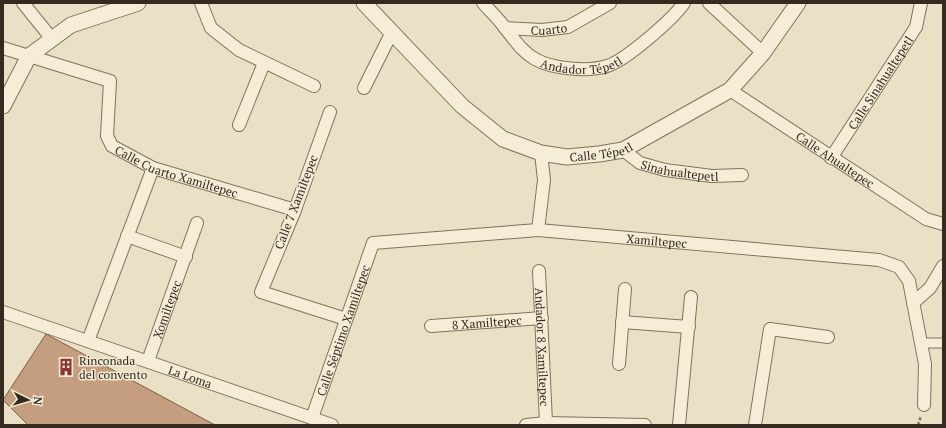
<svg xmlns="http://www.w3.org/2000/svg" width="946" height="428" font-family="'PT Serif',serif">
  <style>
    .building { fill: #c49e7e; stroke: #805e45 }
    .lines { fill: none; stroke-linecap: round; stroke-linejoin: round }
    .pedestrian-casing { stroke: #83725d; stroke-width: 11 }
    .minor-casing { stroke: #83725d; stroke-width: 14 }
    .tertiary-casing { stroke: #83725d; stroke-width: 17 }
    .path { stroke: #83725d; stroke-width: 2.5; stroke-dasharray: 3 2; stroke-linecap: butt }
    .pedestrian { stroke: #f5edd7; stroke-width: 9 }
    .minor { stroke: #f5edd7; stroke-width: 12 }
    .tertiary { stroke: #f5edd7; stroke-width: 15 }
    .labels { text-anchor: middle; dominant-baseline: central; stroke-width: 3; stroke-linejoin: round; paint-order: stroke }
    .street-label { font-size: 12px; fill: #342a1f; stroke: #f2ead4 }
    .poi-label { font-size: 12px; fill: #342a1f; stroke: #f2ead4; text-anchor: start }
  </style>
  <rect width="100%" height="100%" fill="#eae0c5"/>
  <path class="building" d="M 46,334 L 215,425 L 28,425 L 3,400 Z"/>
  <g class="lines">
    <g class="pedestrian-casing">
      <path id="pedestrian" d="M 922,343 L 943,343"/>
    </g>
    <g class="minor-casing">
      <g id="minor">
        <path d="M 23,3 L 52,39"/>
        <path d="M 201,3 L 211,28 L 239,50 L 314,86"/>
        <path id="s1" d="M 483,3 C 490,11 499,19 505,28 C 515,40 521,51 535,59 C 552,69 588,72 607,66 C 625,61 673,19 684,3"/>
        <path d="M 709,3 L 763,53"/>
        <path id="s2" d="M 505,28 L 542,30 L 568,27 L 610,3"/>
        <path id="s3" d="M 3,48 L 110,81 L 107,136 L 112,146 L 153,168 L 295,210"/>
        <path d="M 364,88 L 392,32"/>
        <path id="s4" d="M 730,90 L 926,219 L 943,224"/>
        <path d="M 330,112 L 295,210 L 261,292 L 346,319"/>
        <path d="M 239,125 L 264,63"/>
        <path id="s5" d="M 623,150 L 640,163 L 665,170 L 712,176 L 742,175"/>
        <path id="s6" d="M 831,158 L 916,27 L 921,3"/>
        <path d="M 538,230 L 544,180 L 541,153"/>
        <path d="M 127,236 L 186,257"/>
        <path id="s7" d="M 539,271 L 546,423"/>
        <path d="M 913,303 L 930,288 L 943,266"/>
        <path id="s8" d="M 3,312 L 332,425"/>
        <path d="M 622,322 L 689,327"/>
        <path id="s9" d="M 431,326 L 542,318"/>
        <path d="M 88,341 L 153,168"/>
        <path id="s10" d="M 148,361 L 197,223"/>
        <path d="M 619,364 L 625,289"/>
        <path id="s11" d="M 312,418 L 373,243 L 538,230 L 879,260 L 899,267 L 909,281 L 925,364 L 924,405"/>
        <path d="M 526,425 L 546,423 L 645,425"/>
        <path d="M 679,425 L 691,297"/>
        <path d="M 755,425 L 770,329 L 828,337"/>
      </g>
    </g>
    <g class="tertiary-casing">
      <g id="tertiary">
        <path id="s12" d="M 364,3 L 462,106 L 503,139 L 541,153 L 567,157 L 599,154 L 623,150 L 730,90 L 763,53 L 798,3"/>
        <path d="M 3,106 L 29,56 L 71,25 L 138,3"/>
      </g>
    </g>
    <path class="path" d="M 918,425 L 921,416"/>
    <use href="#pedestrian" class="pedestrian"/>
    <use href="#minor" class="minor"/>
    <use href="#tertiary" class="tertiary"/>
  </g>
  <defs>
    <g id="building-bare" transform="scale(1.38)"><path d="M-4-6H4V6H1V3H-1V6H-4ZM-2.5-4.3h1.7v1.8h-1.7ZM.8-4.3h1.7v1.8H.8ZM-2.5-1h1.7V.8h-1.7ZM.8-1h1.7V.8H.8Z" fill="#8c3533" stroke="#f2ead4" stroke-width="2.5" paint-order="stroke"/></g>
  </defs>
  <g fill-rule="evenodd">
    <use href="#building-bare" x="66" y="367"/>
  </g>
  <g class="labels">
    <g class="street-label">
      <text stroke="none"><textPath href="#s2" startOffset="44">Cuarto</textPath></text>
      <text stroke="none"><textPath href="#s1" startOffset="125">Andador Tépetl</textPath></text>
      <text stroke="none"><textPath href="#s6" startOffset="90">Calle Sinahualtepetl</textPath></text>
      <text stroke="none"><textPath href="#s12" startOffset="296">Calle Tépetl</textPath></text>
      <text stroke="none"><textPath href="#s4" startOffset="126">Calle Ahualtepec</textPath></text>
      <text stroke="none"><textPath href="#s5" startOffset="62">Sinahualtepetl</textPath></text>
      <text stroke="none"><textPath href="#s3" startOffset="248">Calle Cuarto Xamiltepec</textPath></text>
      <text transform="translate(296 202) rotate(-69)">Calle 7 Xamiltepec</text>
      <text stroke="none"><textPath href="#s11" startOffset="470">Xamiltepec</textPath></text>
      <text stroke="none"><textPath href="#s10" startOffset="55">Xomiltepec</textPath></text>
      <text stroke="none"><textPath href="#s9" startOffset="56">8 Xamiltepec</textPath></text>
      <text stroke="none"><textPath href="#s11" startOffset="93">Calle Séptimo Xamiltepec</textPath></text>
      <text stroke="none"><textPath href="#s7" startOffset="76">Andador 8 Xamiltepec</textPath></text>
      <text stroke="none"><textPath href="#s8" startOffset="198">La Loma</textPath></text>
    </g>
    <g class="poi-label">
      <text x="79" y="360">Rinconada<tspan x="79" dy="14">del convento</tspan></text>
    </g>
  </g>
  <rect width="946" height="428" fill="none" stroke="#342a1f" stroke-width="8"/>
  <g transform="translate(28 400) rotate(95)" stroke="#f2ead4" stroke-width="3" paint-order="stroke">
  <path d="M0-3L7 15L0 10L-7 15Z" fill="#342a1f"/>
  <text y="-6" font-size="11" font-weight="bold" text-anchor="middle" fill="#342a1f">N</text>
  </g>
</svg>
